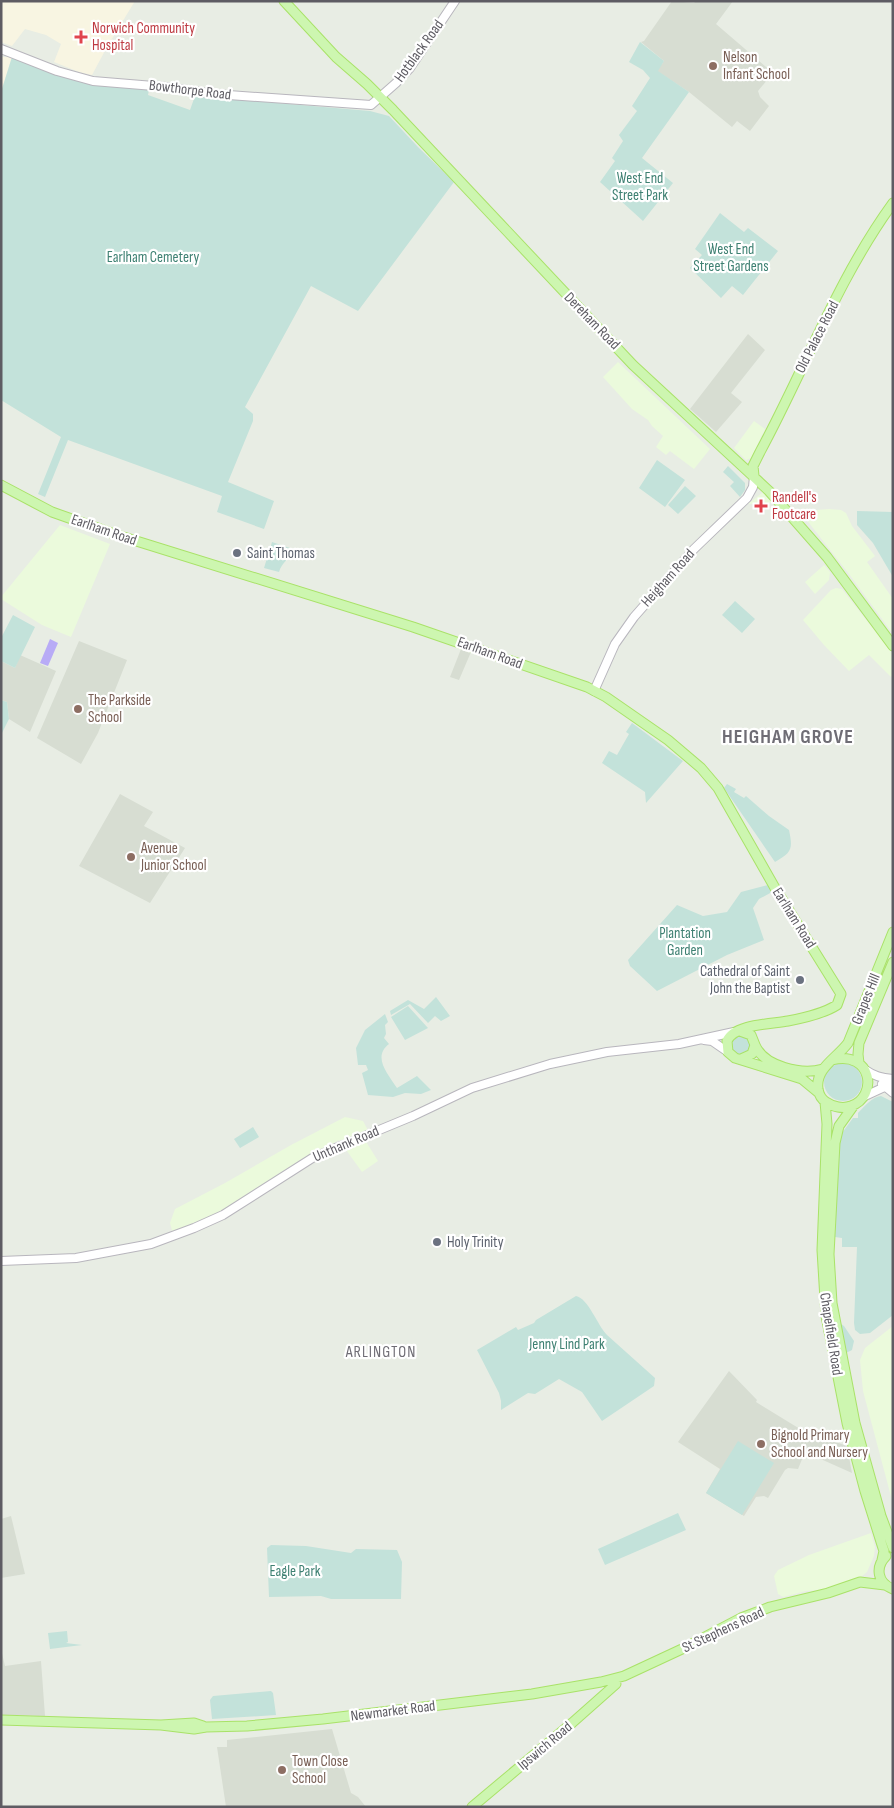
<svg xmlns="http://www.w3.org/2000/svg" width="894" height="1808" font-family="'Sofia Sans Condensed',sans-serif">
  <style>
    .commercial { fill: #ebfadc }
    .education { fill: #d7ddd2 }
    .medical { fill: #f8f5e2 }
    .green { fill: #c3e2da }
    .water { fill: #b8abf6 }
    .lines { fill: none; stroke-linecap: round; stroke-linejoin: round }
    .minor-casing { stroke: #b8b6bd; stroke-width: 10 }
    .major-casing { stroke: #a9e268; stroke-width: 11 }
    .minor { stroke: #fff; stroke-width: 8 }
    .major { stroke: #cdf6b0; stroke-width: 9 }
    .health-dot { fill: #e0444e; stroke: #fff; stroke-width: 2 }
    .education-dot { fill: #8d6e63; stroke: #fff; stroke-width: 2 }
    .worship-dot { fill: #6b7280; stroke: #fff; stroke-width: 2 }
    .labels { text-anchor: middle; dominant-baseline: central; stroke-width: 4.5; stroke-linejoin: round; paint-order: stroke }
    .health-label { font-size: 15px; fill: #be3a42; stroke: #fff; text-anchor: start }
    .street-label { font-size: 15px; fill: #5e5c63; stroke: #fff }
    .education-label { font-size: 15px; fill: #785e54; stroke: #fff; text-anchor: start }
    .park-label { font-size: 15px; fill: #3e8072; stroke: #fff }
    .worship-label { font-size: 15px; fill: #5b616d; stroke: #fff; text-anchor: start }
    .neighbourhood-label { font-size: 16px; letter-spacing: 1px; fill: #6f6d75; stroke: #fff }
    .district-label { font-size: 20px; font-weight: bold; letter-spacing: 1px; fill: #6f6d75; stroke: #fff }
  </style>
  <rect width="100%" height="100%" fill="#e8ede4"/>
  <path class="commercial" d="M 618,362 L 710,449 L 694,469 L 670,451 L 666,455 L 656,447 L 663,436 L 652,426 L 648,420 L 632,409 L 603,377 Z
    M 754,421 L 765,429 L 751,458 L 746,460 L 734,448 Z
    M 763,492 L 773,502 L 769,503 L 760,511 L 754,504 L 748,504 Z
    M 829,509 L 841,510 L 846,513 L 852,526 L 875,556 L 867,562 L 893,599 L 893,634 L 849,574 L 802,514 L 804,511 Z
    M 60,525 L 110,544 L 71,637 L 42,625 L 1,599 L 1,597 Z
    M 824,565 L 830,572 L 829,580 L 815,594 L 805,582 Z
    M 836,588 L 842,589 L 893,654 L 893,675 L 891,677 L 869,655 L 849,671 L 824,645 L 803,620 L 831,590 Z
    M 345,1117 L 363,1121 L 372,1138 L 365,1140 L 378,1161 L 362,1172 L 339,1140 L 285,1170 L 222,1212 L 173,1234 L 170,1223 L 175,1209 L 225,1183 L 291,1145 Z
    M 893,1326 L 893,1504 L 863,1391 L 860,1360 L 865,1348 Z
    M 871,1533 L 875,1547 L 874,1556 L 867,1572 L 856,1581 L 829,1589 L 806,1591 L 783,1597 L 778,1594 L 774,1576 L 778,1570 L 809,1555 Z"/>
  <path class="education" d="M 672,1 L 694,3 L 696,1 L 733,1 L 716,24 L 773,73 L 758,91 L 760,97 L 769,106 L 750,131 L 737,121 L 732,127 L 689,92 L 657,71 L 664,61 L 641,42 L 644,41 Z
    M 748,334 L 765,350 L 731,393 L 742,402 L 716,432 L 690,409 Z
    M 79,641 L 127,660 L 98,733 L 81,764 L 37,738 Z
    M 461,649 L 471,652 L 459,680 L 450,677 Z
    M 20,655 L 56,671 L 30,732 L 9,719 L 7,702 L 1,700 L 1,661 L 15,668 Z
    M 120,794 L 153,812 L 144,826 L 185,848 L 150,903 L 79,866 Z
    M 729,1371 L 757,1400 L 756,1402 L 800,1429 L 847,1446 L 852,1473 L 805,1452 L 798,1469 L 788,1468 L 785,1470 L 768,1498 L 764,1496 L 756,1497 L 744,1516 L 706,1493 L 720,1469 L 678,1442 Z
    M 11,1516 L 25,1574 L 1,1578 L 1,1519 Z
    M 1,1649 L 5,1666 L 41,1661 L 45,1716 L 1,1715 Z
    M 332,1729 L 351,1793 L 358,1797 L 366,1807 L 226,1807 L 217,1747 L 227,1747 L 227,1740 Z"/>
  <path class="medical" d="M 1,1 L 135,1 L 107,47 L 92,75 L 79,72 L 54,62 L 61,44 L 46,35 L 25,29 L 12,46 L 1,42 Z
    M 1,57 L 12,57 L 1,92 Z"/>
  <path class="green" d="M 640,42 L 664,61 L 658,71 L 689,92 L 642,158 L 673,183 L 643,221 L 600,182 L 615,161 L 612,158 L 623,141 L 619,135 L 637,111 L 632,106 L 650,78 L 643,70 L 629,62 Z
    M 12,57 L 74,80 L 111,86 L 149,90 L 148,95 L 190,110 L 195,96 L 370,111 L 389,116 L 418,147 L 454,182 L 358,311 L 311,286 L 245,407 L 253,414 L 253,421 L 228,482 L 274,501 L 264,529 L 217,512 L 222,496 L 68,440 L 45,497 L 38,494 L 61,437 L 1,400 L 1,92 Z
    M 720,213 L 744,232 L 748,228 L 778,251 L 743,295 L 732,286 L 721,298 L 690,268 L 702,255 L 695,249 Z
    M 657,460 L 685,480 L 665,507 L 639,488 Z
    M 728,466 L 745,483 L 745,490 L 740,497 L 730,486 L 734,482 L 723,472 Z
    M 685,486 L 696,496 L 678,514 L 668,505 Z
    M 857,511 L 893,512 L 893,577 L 873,543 L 857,525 Z
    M 272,542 L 293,549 C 289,560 282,562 279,572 L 264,568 Z
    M 735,601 L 755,619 L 742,633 L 722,615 Z
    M 13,615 L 35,627 L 15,668 L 1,661 L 1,638 Z
    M 1,700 L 7,702 L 9,719 L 1,735 Z
    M 632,723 L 683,761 L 646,803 L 645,792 L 602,763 L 609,751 L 617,755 L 629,734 L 626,732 Z
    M 727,784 L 736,789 L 734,792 L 744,798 L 746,796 L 769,816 L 789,830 C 793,849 792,852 775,862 L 724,788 Z
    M 768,885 L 772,892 L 759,899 L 753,908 L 764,940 L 727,955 L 657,991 L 630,966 L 628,960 L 677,905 L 703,916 L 727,912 L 741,892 Z
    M 436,997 L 450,1016 L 441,1021 L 435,1016 L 428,1023 L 410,1004 L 391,1015 L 390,1011 L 408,1000 L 424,1009 Z
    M 408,1006 L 428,1028 L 405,1040 L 391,1017 Z
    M 385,1014 L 388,1022 L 385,1025 L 386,1034 L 384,1038 L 389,1044 C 372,1057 388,1074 397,1088 L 417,1076 L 431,1090 L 421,1094 L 405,1093 L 393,1097 L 368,1095 L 362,1073 L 368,1070 L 366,1065 L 358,1065 L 356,1048 L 365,1030 Z
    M731 1045a10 10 0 1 1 20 0a10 10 0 1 1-20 0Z
    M824 1082a19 19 0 1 1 38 0a19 19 0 1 1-38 0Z
    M 881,1096 L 893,1102 L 893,1315 L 870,1333 L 860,1334 L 855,1330 L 854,1323 L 857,1247 L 842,1247 L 842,1238 L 835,1237 L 837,1178 L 840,1133 L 842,1133 L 853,1118 L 858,1118 L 858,1113 C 865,1106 872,1097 881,1096 Z
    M 253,1127 L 259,1137 L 240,1148 L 234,1139 Z
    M 576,1296 C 588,1298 598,1326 607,1335 L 655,1378 L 654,1386 L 602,1421 L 582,1392 L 559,1379 L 535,1394 L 528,1393 L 501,1410 L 501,1401 L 499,1393 L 477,1350 L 516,1327 L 518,1330 L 534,1323 L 536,1320 Z
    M 841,1324 L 844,1326 L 854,1341 L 852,1350 L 846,1353 Z
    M 738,1441 L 774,1463 L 742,1515 L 706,1493 Z
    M 678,1513 L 686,1530 L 605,1565 L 598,1549 Z
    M 271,1545 L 306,1546 L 351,1553 L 356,1549 L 397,1550 L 402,1562 L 401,1599 L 331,1599 L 321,1596 L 269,1597 L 267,1548 Z
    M 67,1631 L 68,1642 L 66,1643 L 82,1645 L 50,1649 L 48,1633 Z
    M 271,1691 L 273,1693 L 276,1715 L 212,1719 L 210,1700 L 213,1696 Z"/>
  <path class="water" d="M 50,639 L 58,643 L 48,666 L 40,663 Z"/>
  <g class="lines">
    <g class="minor-casing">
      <path id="minor" d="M 1,49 L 57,71 L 93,81 L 166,87 L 215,94 L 371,105 L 396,83 L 410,68 L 455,1
        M 594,691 L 615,644 L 634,617 L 694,549 L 747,498 L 753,487 L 754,476
        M 704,1040 L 712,1041 L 728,1052
        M 864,1069 C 874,1076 881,1078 893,1079
        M 882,1084 L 893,1093
        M 863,1097 L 893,1083
        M 1,1261 L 76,1258 L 151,1244 L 194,1228 L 223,1215 L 314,1157 L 413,1116 L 472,1088 L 550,1064 L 607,1052 L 679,1044 L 734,1032"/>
    </g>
    <g class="major-casing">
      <path id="major" d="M 284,1 L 336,57 L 367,84 L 393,110 L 633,365 L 769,491 L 827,557 L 893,646
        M 754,476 L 753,466 L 760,452 C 805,369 837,280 893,203
        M 1,485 L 52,512 L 117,535 L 413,627 L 587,687 L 606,697 L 668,740 L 701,768 L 718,788 L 775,888 L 841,994 L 837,1005 C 823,1014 804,1018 788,1021 C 772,1024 734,1024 727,1041 L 728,1052 L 735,1058 L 802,1079 L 819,1093
        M 740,1031 L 751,1035 L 755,1045 L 752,1054 L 741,1059
        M 755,1045 C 764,1067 802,1075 823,1069
        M 832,1060 C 873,1050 878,1097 851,1106 C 843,1109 833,1107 826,1102 C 821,1099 819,1095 818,1089 C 815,1068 837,1058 848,1043 L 893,932
        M 859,1063 L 858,1054 L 859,1043 L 893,962
        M 825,1102 L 827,1124 L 822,1250 L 826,1316 L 847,1423 L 865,1491 L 882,1545 L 884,1551 L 882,1560
        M 854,1105 L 839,1126 L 835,1143 L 829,1254 L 832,1303 L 855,1423 L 881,1516 L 893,1548
        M 886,1556 C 875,1567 877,1583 893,1589
        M 1,1720 L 161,1725 L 194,1723 L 203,1726
        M 161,1725 L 194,1729 L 206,1727 L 247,1726 L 323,1719 L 532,1694 L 601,1682 L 624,1676 L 682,1649 L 741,1618 L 770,1607 L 828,1593 L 860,1582 L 885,1585
        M 472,1807 L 572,1723 L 616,1684"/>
    </g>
    <use href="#minor" class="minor"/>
    <use href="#major" class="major"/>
  </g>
  <g class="health-dot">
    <path d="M78.5 29.5h5v5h5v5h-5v5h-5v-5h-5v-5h5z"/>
    <path d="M758.5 498.5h5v5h5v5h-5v5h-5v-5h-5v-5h5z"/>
  </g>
  <g class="education-dot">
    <circle cx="713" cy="66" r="5"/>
    <circle cx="78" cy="709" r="5"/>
    <circle cx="131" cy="857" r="5"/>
    <circle cx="761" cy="1444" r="5"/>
    <circle cx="282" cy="1770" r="5"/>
  </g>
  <g class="worship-dot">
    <circle cx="237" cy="553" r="5"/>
    <circle cx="800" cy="980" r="5"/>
    <circle cx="437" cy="1242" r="5"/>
  </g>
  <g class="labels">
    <g class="health-label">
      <text x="92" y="28">Norwich Community<tspan x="92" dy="17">Hospital</tspan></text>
      <text x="772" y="497">Randell's<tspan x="772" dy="17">Footcare</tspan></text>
    </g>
    <g class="street-label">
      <text transform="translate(419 51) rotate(-54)">Hotblack Road</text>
      <text transform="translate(190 90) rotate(7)">Bowthorpe Road</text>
      <text transform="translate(592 321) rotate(46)">Dereham Road</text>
      <text transform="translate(817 337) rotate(-63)">Old Palace Road</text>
      <text transform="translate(104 530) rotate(19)">Earlham Road</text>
      <text transform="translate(668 578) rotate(-48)">Heigham Road</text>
      <text transform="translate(490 653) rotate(20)">Earlham Road</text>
      <text transform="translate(794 918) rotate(58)">Earlham Road</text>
      <text transform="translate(866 999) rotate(-68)">Grapes Hill</text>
      <text transform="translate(346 1144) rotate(-23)">Unthank Road</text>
      <text transform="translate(831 1334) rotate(81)">Chapelfield Road</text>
      <text transform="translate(723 1630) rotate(-25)">St Stephens Road</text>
      <text transform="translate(393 1711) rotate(-7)">Newmarket Road</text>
      <text transform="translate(545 1746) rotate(-40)">Ipswich Road</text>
    </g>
    <g class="education-label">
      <text x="723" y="57">Nelson<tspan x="723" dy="17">Infant School</tspan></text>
      <text x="88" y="700">The Parkside<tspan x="88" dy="17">School</tspan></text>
      <text x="141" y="848">Avenue<tspan x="141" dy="17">Junior School</tspan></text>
      <text x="771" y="1435">Bignold Primary<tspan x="771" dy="17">School and Nursery</tspan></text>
      <text x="292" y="1761">Town Close<tspan x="292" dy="17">School</tspan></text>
    </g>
    <g class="park-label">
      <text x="640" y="178">West End<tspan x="640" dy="17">Street Park</tspan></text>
      <text x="731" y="249">West End<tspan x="731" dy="17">Street Gardens</tspan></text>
      <text x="153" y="257">Earlham Cemetery</text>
      <text x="685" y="933">Plantation<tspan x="685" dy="17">Garden</tspan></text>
      <text x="567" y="1344">Jenny Lind Park</text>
      <text x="295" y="1571">Eagle Park</text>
    </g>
    <g class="worship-label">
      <text x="247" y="553">Saint Thomas</text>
      <text x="790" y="971" text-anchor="end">Cathedral of Saint<tspan x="790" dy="17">John the Baptist</tspan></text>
      <text x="447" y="1242">Holy Trinity</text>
    </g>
    <g class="neighbourhood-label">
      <text x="381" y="1352">ARLINGTON</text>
    </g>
    <g class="district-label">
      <text x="788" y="737">HEIGHAM GROVE</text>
    </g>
  </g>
  <rect width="894" height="1808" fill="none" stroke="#5e5c63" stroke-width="5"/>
</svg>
